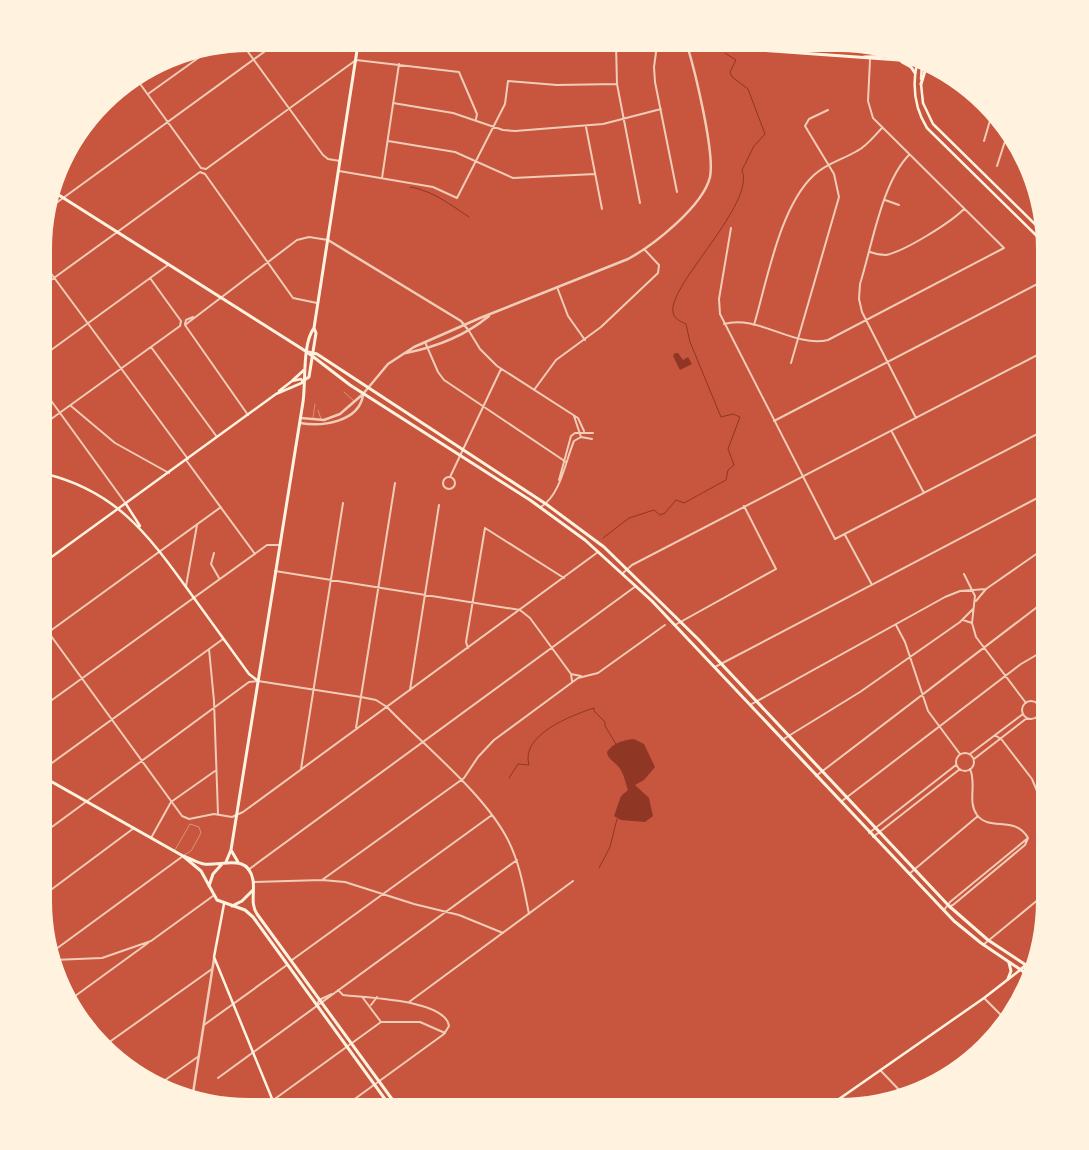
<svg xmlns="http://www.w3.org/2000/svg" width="1089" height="1150" font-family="'Libre Baskerville',serif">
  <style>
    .water { fill: #8f3625 }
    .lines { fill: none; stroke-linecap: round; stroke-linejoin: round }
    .stream { stroke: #8f3625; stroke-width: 1 }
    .service { stroke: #f1ccb7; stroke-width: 0.5 }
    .minor { stroke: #f1ccb7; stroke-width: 2 }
    .tertiary { stroke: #f1ccb7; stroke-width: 2.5 }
    .secondary { stroke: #fff3e0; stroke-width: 2.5 }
    .primary { stroke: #fff3e0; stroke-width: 3 }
  </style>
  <rect width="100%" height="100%" fill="#c8553d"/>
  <path class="water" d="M 675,353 L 678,353 L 683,360 L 688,357 L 692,364 L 680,370 L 673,356 Z
    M 634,739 L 644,744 L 655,767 L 644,780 L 635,785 L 649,798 L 653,816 L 645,822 L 621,820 L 614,816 L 621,796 L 628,790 C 625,782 624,772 617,765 C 612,760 608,759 607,752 C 613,743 623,740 634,739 Z"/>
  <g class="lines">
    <path class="stream" d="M 410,188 L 411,187 C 435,192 449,204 469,217
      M 603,538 L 629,518 L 654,510 L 660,515 L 665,513 L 676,500 L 684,503 L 726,480 L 728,470 L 734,465 L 728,449 L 740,417 L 733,414 L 721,417 L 690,342 L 686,324 C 680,321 674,319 673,312 C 668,285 756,204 742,170 L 754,146 L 765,134 L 748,89 L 732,77 L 730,72 L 736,60 L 725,53
      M 509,778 L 518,764 L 529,765 C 520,735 572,715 594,708 L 594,711 L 605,722 L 605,726 L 616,744
      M 599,868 L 610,847 L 617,819"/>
    <path class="service" d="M 344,392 L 354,401
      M 318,410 L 321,419
      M 313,418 L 315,404
      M 175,850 L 190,824 L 199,827 L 201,833 L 191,851 L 184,855"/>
    <path class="minor" d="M 243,45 L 323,155 L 328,159 L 340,161
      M 616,45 L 617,84 L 640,203
      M 657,45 L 654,67 L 655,82 L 677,192
      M 787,52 L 788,45
      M 138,81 L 201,168 L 206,169 L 356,60 L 459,72 L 477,114 L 476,119
      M 148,94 L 208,51
      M 393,103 L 453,113 L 503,130 L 515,131 L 603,124 L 661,109
      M 586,127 L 602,209
      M 388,141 L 455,152 L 513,178 L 595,174
      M 984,141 L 991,117
      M 909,155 C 882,182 872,246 860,284 L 859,299 L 862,312 L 916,418
      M 997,166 L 1008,132
      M 339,171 L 433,187 L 457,198 L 505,104 L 508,81 L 557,85 L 617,84
      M 382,178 L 399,64
      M 885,200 L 899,205
      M 48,209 L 275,44
      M 731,228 L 719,299 L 720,314 L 835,539 L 1045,430
      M 870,252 C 875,254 880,255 886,255 C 905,251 950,223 964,209
      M 47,268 L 188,459
      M 47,283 L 200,172 L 205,174 L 293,298 L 317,303
      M 557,287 L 568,316 L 585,340
      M 185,324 L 186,320 L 193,317
      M 724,324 C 757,314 794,348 828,340 L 1004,248 L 873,118 L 868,101 L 870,60
      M 185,325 L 297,240 L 309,237 L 328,240
      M 185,325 L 248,415
      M 754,325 C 767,281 780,206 814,175 C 827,163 842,160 857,151 C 867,146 874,136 882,128
      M 469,331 L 480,349 L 497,366 L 578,418 L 584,431
      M 425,342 L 438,372 L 444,380 L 566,462
      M 151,347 L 217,437
      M 47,353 L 168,265
      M 791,363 L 839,197 L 834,174 L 805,126 L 809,119 L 828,110
      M 534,390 L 556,360 L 601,327 L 658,273 L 659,265 L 644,249
      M 47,395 L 126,504
      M 71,406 L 115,443 L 169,473
      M 574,416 L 581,437
      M 774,421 L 1045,280
      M 47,422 L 180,326 L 181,321 L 150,278
      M 892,432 L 924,493
      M 186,460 L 255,554
      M 450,477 L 501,369
      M443 483a6 6 0 1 1 12 0a6 6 0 1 1-12 0Z
      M 559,480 L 571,436 L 575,433 L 593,433
      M 541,507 C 561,494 565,462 574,441 L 581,437 L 592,439
      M 845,535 L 871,583
      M 214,553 L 211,564 L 219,578
      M 275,571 L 520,610 L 530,618 L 571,674 L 572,681
      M 623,573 L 632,565 L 1045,351
      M 964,574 L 975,596 L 972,623 L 976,637 L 1026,703
      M 186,586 L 197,525
      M 976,601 L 986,589 L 1045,548
      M 963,620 L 972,623
      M 675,625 L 776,569 L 744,506
      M 896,625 L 905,642 L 928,711 L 960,754
      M 46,629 L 182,816 L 189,819 L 214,814 L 232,817 L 243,812 L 598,552
      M 46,634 L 221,507
      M 468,648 L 466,642 L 485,528 L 564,578
      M 209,649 L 214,701 L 218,814
      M 715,667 L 1045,494
      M 571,674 L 581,676
      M 410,690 L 439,505
      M1022 710a9 9 0 1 1 18 0a9 9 0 1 1-18 0Z
      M 45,705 L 267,545 L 279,545
      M 750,705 L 945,597 L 960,591 L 986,589
      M 1039,706 L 1045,703
      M 1037,717 L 1045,727
      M 356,728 L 395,483
      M 995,735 L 1002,740 L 1032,779 L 1045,810
      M 782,740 L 860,692 L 960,622 L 973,609
      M956 762a9 9 0 1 1 18 0a9 9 0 1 1-18 0Z
      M 970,754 L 1023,714
      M 974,759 L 1027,718
      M 45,768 L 223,639
      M 301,769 L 343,503
      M 970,769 C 977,784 967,801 977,815 C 990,832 1015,815 1028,838
      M 816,776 L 1045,601
      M 842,801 L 1021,664 L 1045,650
      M 45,832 L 249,682 L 258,681 L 361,697 L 376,700 L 387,707 C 425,747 484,793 508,840 C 520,864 524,889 529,914
      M 869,833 L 956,765
      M 873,837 L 960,769
      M 151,838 L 171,802 L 215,771
      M 248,870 L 636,586
      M 909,874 L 978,816
      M 322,880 L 464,778 L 478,757 L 494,740 L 578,678 L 598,673 L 665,625
      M 253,882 L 322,880 L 345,882 L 414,904 L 459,915 L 503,933
      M 44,895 L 134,828
      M 950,906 L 953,905 L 1025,845 L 1028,838
      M 944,910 L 950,902 L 1028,838
      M 983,945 L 1045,894
      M 52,952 L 183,856
      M 53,960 L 102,958 L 151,941 L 213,896
      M 292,960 L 492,815
      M 338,990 L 343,995 C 364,998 445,999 449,1026 L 444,1034 L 345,1106
      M 363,998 L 381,1022
      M 984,998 L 1004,1018
      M 71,999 L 148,943
      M 409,1002 L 573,881
      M 317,1005 L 319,1000 L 332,994
      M 371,1005 L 377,997
      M 381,1022 L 420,1022 L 445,1033
      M 204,1025 L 287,965
      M 108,1043 L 212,969
      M 881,1071 L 905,1096
      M 218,1078 L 517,860
      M 161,1083 L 199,1056
      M 265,1106 L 381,1022
      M 397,1106 L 411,1101 L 422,1106"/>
    <path class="tertiary" d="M 328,240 L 461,321 L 469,331
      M 406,353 C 436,347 466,335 489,316
      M 301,418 L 324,420 L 340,414 L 363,394 L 388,364 L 414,347 L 480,318 L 628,259 C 654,245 703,206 710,177 C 715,153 695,71 687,45
      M 300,423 C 322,427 359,422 363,395
      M 113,1047 L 128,1061
      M 193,1093 L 214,959"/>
    <path class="secondary" d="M 917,63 C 912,86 914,107 927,128 L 1045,244
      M 921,79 L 922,65
      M 921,84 L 923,103 L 933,124 L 1044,233
      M 279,391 L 292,381 L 301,379 L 303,382
      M 46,474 C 115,491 147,533 186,587 C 207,616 228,645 249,674 L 258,681
      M 126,504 L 140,526
      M 46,561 L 276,394 L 304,382
      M 224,904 L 214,957 L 275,1106
      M 829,1106 L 984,998 L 1020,970"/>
    <path class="primary" d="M 690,45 L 913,61
      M 864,57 L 897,56
      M 902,62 L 911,67 L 915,73
      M 921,84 L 925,71 L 929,67
      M 54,192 L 307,352 L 350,385 L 530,500 L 585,540 L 652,601 L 954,921 L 981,943 L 1027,974
      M 308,352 L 317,354 L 546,504 L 604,547 L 698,639 L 949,906 L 988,940 L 1029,967
      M 306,379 L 309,377 L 316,333 L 314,328
      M 293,380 L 304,370
      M 45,778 L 183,856 C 190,858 197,863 204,864 C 223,866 248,853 253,880 C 255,893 250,903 257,914 L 397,1106
      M 231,850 L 238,862
      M 183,856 L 201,871 L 217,900 L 245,910 L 253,917 L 390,1106
      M 226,862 L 231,850 L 303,402 C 306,382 302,344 314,328 L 358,44
      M 209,886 L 213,874 L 222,864
      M 232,906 L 242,901 L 253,890
      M 1020,970 L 1030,962
      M 1008,979 L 1011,971 L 1009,963"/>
  </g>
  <path d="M0 0H1089V1150H0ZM249 52H839A197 197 0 0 1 1036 249V901A197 197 0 0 1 839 1098H249A197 197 0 0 1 52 901V249A197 197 0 0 1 249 52Z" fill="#fff3e0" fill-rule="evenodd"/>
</svg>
